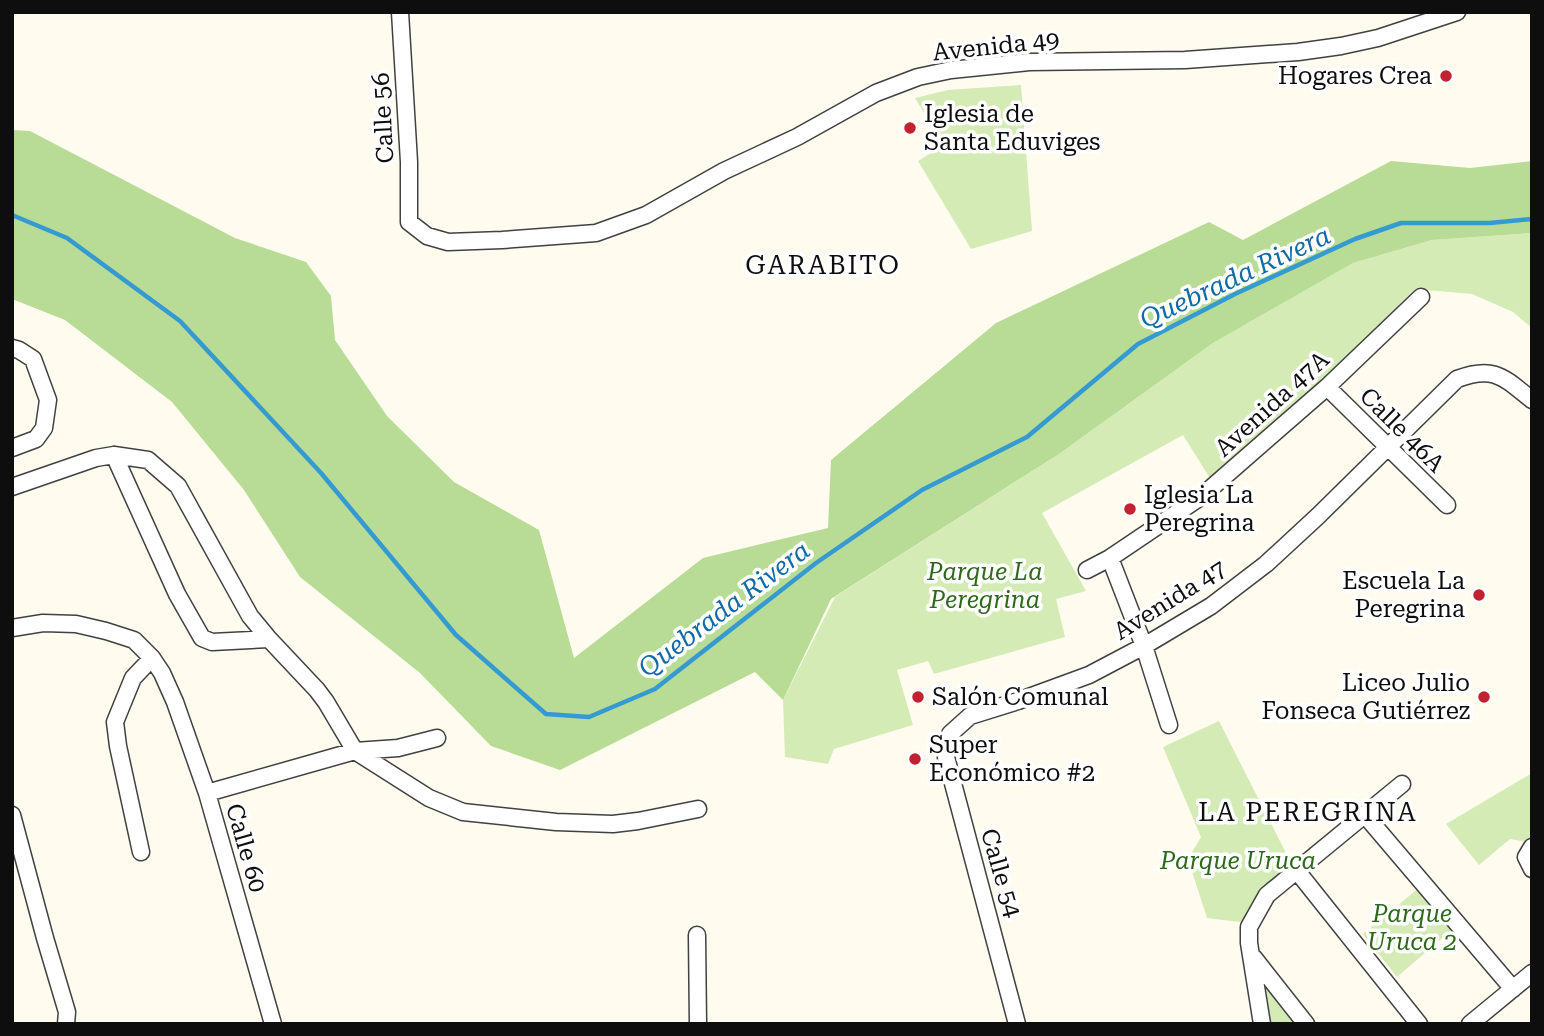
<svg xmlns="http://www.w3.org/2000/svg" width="1544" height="1036" font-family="'Roboto Serif',serif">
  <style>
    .green { fill: #d4ebb6 }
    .forest { fill: #b8dc95 }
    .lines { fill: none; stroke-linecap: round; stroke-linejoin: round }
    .stream { stroke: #3599d2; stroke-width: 4.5 }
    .minor-casing { stroke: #414141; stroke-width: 19 }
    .minor { stroke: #fff; stroke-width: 16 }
    .poi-dot { fill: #c2212f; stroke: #fff; stroke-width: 2.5 }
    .labels { text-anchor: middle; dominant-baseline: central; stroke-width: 7; stroke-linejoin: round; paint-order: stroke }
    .street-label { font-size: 24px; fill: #0e0e0e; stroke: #fff }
    .poi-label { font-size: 24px; fill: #0e0e0e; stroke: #fff; text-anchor: start }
    .park-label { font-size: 24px; font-style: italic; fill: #2e681b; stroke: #fff }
    .neighbourhood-label { font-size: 26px; letter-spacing: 2px; fill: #0e0e0e; stroke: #fff }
    .water-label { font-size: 26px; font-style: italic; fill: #126aa4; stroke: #fff }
  </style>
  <rect width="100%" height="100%" fill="#fffbee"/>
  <path class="green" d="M 1021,85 L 1032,231 L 971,249 L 918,161 L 944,145 L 915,98 L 948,90 Z
    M 1532,233 L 1532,328 L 1513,312 L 1472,294 L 1415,289 L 1332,373 L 1211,480 L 1183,435 L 1042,513 L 1086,591 L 1056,599 L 1065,637 L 934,674 L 928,661 L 897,670 L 913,725 L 834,749 L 828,764 L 785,757 L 783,700 L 835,597 L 1059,454 L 1213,343 L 1353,263 L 1432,240 Z
    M 1219,721 L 1291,863 L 1248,923 L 1207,918 L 1188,859 L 1201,837 L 1163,747 Z
    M 1532,773 L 1532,839 L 1527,842 L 1510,839 L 1479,865 L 1446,824 Z
    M 1420,887 L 1454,928 L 1397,977 L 1363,934 Z
    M 1266,989 L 1278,995 L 1300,1024 L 1271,1024 Z"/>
  <path class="forest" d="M 12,130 L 30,131 L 235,238 L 306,262 L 331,296 L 335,340 L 387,416 L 454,482 L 539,530 L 574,658 L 703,558 L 828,528 L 831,460 L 996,323 L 1209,222 L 1243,240 L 1391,161 L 1470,168 L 1532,161 L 1532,233 L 1432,240 L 1353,263 L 1213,343 L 1059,454 L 831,599 L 783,700 L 755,672 L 560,770 L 491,746 L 420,673 L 300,577 L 244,490 L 172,402 L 65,320 L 12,299 Z"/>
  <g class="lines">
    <path class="stream" d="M 12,215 L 67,238 L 180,321 L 321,473 L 456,635 L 546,714 L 589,717 L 655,689 L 816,563 L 922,490 L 1027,437 L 1138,344 L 1235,294 L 1355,239 L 1401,223 L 1490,223 L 1532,219"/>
    <g class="minor-casing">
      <path id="minor" d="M 400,12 L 409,162 L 409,222 L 427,236 L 448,242 L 502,240 L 596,233 L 646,215 L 724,171 L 797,137 L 876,93 L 918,77 L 951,70 L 1029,62 L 1185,60 L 1298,52 L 1341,46 L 1378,38 L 1457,12
        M 12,348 L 19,350 L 33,359 L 48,400 L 44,428 L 36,439 L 12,448
        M 1327,387 L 1447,505
        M 114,455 L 177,594 L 202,638 L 212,642 L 269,639 L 317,690 L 326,702 L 355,751 L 429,798 L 463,812 L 556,822 L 613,824 L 638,821 L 698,809
        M 12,487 L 96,458 L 114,455 L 148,460 L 178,486 L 250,616 L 269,639
        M 1110,558 L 1202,496 L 1327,387 L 1421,297
        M 1087,570 L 1110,558 L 1144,646 L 1169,725
        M 12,628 L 43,623 L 76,624 L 106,631 L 134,640 L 152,658 L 162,673 L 175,702 L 207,793 L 273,1024
        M 207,793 L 355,751 L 398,748 L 437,738
        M 12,815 L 45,938 L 67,1012 L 66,1024
        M 1365,815 L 1513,989
        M 1532,847 L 1526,857 L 1532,869
        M 141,852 L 118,746 L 115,722 L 133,678 L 152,658
        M 1297,871 L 1419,1024
        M 697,935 L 698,1024
        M 1254,958 L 1306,1024
        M 1017,1024 L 946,757 L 950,734 L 970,716 L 1018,701 L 1089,675 L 1144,646 L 1211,606 L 1266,564 L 1318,516 L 1457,379 C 1494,365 1503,377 1532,400
        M 1262,1024 L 1249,943 L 1249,927 L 1267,895 L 1402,784
        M 1470,1024 L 1532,973"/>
    </g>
    <use href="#minor" class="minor"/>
  </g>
  <g class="poi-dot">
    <circle cx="1446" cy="76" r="7"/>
    <circle cx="910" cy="128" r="7"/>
    <circle cx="1130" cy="509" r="7"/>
    <circle cx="1479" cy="595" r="7"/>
    <circle cx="918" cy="697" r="7"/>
    <circle cx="1484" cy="697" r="7"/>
    <circle cx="915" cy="759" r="7"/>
  </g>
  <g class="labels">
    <g class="street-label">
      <text transform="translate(996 46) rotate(-6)">Avenida 49</text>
      <text transform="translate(383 118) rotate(-93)">Calle 56</text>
      <text transform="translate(1272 404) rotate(-42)">Avenida 47A</text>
      <text transform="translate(1402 430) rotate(45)">Calle 46A</text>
      <text transform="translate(1170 600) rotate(-32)">Avenida 47</text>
      <text transform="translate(246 848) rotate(74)">Calle 60</text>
      <text transform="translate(1001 873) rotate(74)">Calle 54</text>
    </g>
    <g class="poi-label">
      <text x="1432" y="76" text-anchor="end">Hogares Crea</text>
      <text x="924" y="114">Iglesia de<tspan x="924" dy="28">Santa Eduviges</tspan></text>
      <text x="1144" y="495">Iglesia La<tspan x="1144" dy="28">Peregrina</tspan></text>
      <text x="1465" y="581" text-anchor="end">Escuela La<tspan x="1465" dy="28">Peregrina</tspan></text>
      <text x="1470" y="683" text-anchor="end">Liceo Julio<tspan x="1470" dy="28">Fonseca Gutiérrez</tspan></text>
      <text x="932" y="697">Salón Comunal</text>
      <text x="929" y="745">Super<tspan x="929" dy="28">Económico #2</tspan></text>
    </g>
    <g class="park-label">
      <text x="985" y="572">Parque La<tspan x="985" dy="28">Peregrina</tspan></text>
      <text x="1238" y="861">Parque Uruca</text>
      <text x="1412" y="914">Parque<tspan x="1412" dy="28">Uruca 2</tspan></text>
    </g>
    <g class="neighbourhood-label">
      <text x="823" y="265">GARABITO</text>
      <text x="1308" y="812">LA PEREGRINA</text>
    </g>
    <g class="water-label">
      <text transform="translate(1235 277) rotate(-25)">Quebrada Rivera</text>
      <text transform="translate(724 609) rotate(-37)">Quebrada Rivera</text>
    </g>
  </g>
  <rect width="1544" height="1036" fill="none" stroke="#0e0e0e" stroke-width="28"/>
</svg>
